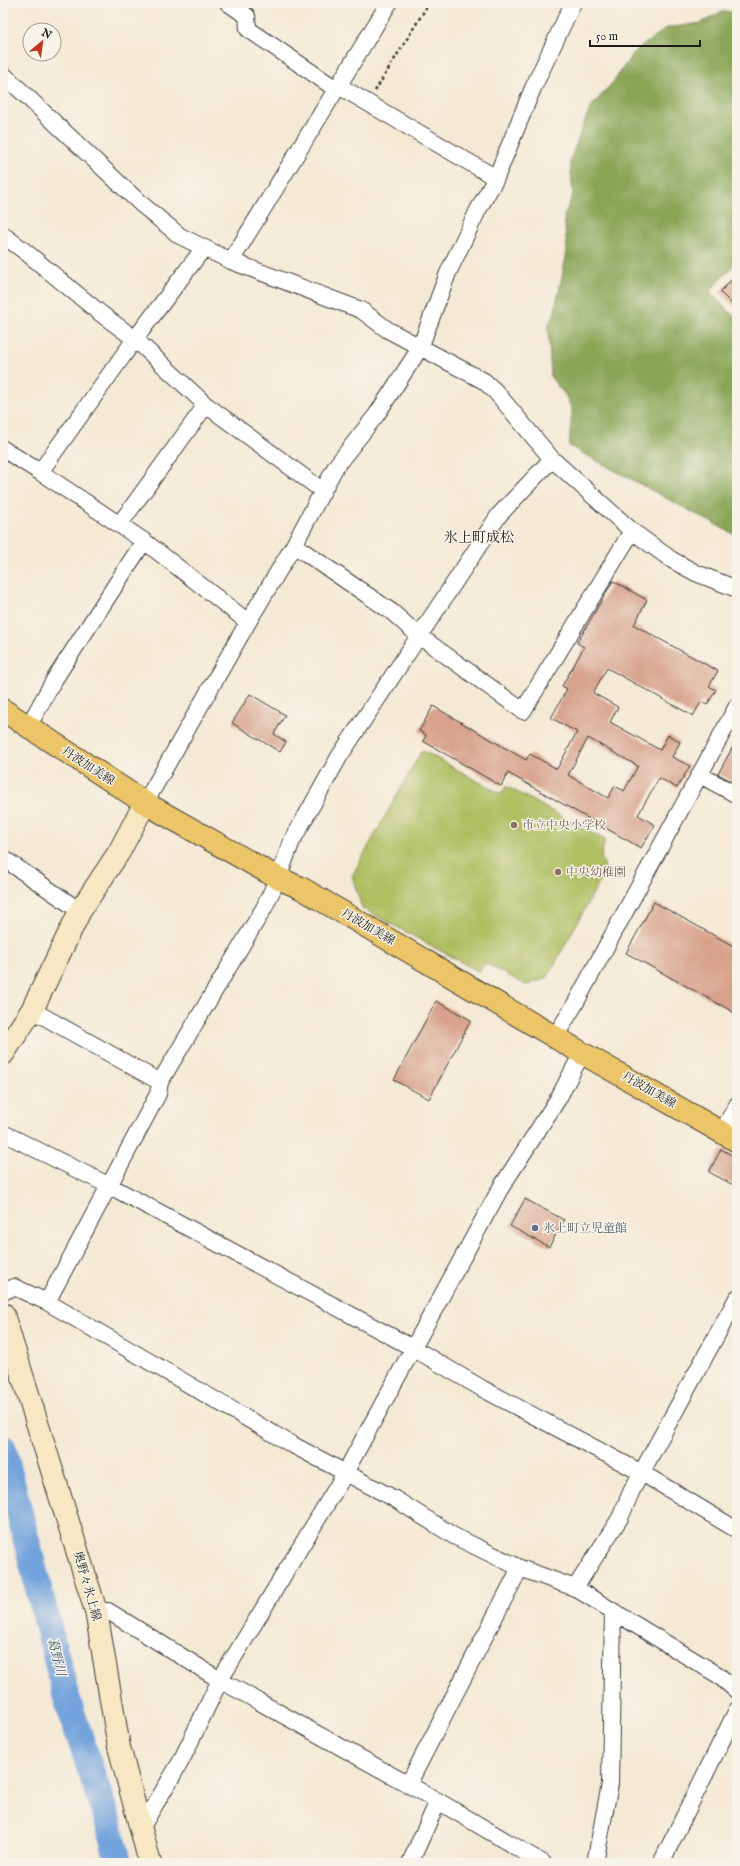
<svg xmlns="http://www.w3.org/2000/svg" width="740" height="1866" font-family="'IM FELL English','Noto Serif JP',serif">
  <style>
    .green { fill: #aebe60; stroke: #656d3e }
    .forest { fill: #8aa556; stroke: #536039 }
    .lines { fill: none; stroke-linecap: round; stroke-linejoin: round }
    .river { stroke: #72a3dc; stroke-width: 27 }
    .building { fill: #d7a18b; fill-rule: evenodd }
    .street-casing { stroke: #3c3b38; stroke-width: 18 }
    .secondary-casing { stroke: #3c3b38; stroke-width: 24 }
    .primary-casing { stroke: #3c3b38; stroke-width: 24 }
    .path { stroke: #3c3b38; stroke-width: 2.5; stroke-dasharray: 3 3; stroke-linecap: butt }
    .street { stroke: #fff; stroke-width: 16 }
    .secondary { stroke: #f7e8c3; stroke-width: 22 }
    .primary { stroke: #ecc569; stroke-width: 22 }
    .education-dot { fill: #8d6e63; stroke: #f7f3e8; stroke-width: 1.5 }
    .service-dot { fill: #5c6f8a; stroke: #f7f3e8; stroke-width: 1.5 }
    .labels { text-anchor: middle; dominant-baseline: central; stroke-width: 3; stroke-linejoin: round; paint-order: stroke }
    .street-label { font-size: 12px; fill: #1c1c1c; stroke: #f7f3e8 }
    .education-label { font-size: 12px; fill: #785e54; stroke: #f7f3e8; text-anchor: start }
    .service-label { font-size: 12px; fill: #4e5e75; stroke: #f7f3e8; text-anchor: start }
    .water-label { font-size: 13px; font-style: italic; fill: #435972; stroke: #f7f3e8 }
    .quarter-label { font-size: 14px; fill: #1c1c1c; stroke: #f7f3e8 }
  </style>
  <rect width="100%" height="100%" fill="#f7f3e8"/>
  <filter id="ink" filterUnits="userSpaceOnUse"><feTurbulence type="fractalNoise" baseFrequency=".025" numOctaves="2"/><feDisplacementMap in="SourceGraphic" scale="8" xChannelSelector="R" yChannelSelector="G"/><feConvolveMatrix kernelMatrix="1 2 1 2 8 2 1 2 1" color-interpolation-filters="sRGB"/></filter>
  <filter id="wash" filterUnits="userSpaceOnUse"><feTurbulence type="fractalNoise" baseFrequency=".012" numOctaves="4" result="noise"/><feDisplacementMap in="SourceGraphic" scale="16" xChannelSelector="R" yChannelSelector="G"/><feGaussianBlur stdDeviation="0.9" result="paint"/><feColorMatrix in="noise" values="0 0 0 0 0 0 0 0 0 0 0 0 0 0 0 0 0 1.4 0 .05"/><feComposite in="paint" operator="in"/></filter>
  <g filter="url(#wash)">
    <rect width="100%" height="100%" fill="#f4e9d4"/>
    <path class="green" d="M 422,750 L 501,794 L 506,786 L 605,840 L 601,856 L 606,870 L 547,978 L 526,985 L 485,963 L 479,972 L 362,908 L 352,876 Z"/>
    <path class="forest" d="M 721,12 L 737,12 L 737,270 L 733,266 L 709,292 L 737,319 L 737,536 L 569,446 L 572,410 L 566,396 L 551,378 L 548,325 L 554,315 L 567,252 L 564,216 L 573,195 L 570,160 L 590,108 L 614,81 L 634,52 L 667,28 L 701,23 Z"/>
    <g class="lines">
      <path class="river" d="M 3,1448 L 66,1696 L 107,1819 L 119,1863"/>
    </g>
    <g id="blocks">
      <path class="building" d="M 737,274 L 737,309 L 720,292 Z
        M 613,581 L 647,600 L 634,625 L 718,671 L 709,686 L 716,690 L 707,705 L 701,702 L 693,716 L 607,668 L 593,693 L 618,707 L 610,722 L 660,750 L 668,735 L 680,742 L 672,757 L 690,766 L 677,788 L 659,778 L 638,815 L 655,825 L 641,848 L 508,773 L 501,786 L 423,741 L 426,735 L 419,731 L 433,706 L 526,760 L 530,754 L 557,769 L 577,732 L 551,718 L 567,689 L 562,686 L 584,647 L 577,643 ZM 588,738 L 638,766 L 624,791 L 615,786 L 608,798 L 568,775 Z
        M 250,694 L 285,715 L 274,734 L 286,742 L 280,752 L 232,723 Z
        M 737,739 L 737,784 L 718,774 Z
        M 654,902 L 737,948 L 737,1014 L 626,953 Z
        M 436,1001 L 471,1020 L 429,1099 L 394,1080 Z
        M 721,1149 L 737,1158 L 737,1187 L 709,1172 Z
        M 525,1199 L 564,1220 L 549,1247 L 510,1226 Z"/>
    </g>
  </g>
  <g filter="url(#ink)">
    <use href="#blocks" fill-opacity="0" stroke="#3c3b38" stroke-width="1"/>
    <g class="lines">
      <g class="street-casing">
        <path id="street" d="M 228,3 L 247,16 L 248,29 L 336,89
          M 3,74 L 140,203 L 180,236 L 231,261 L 361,310 L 388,330 L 484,381 L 495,391 L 552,459 L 632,531 L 672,560 L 696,573 L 737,589
          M 339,86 L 496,178
          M 3,235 L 27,253 L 100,313 L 135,339 L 206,405 L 323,491
          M 231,261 L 389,3
          M 3,449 L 40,472 L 144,541 L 248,622
          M 40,472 L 135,339 L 203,249
          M 119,525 L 206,405
          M 294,545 L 392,612 L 418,635 L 523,711 L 632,531
          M 28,727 L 54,680 L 144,541
          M 700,775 L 737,795
          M 145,803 L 248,622 L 294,545 L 336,466 L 377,414 L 420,348 L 448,273 L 478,210 L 496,178 L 533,88 L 573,3
          M 3,858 L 80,911
          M 32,1010 L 160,1082
          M 555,1037 L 575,1004 L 737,706
          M 722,1132 L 737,1105
          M 3,1133 L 110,1186 L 413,1348 L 483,1389 L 642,1473 L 737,1530
          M 3,1292 L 14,1287 L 47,1302 L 291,1444 L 395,1499 L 454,1536 L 520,1568 L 575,1588 L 718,1675 L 737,1691
          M 47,1302 L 158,1094 L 160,1082 L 264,908 L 278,878 L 292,841 L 339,757 L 499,515 L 552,459
          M 575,1588 L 620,1518 L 632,1490 L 737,1298
          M 96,1611 L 108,1611 L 220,1680 L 438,1801 L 543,1863
          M 408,1785 L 520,1568
          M 140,1830 L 181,1761 L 220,1680 L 340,1482 L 500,1189 L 558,1099 L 582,1053
          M 410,1863 L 438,1801
          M 595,1863 L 610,1784 L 613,1611
          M 661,1863 L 737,1710"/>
      </g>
      <g class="secondary-casing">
        <path id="secondary" d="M 3,1054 L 32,1010 L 80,911 L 119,852 L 145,803
          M 3,1314 L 96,1611 L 119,1747 L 150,1863"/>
      </g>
      <g class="primary-casing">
        <path id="primary" d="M 3,710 L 145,803 L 278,878 L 301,888 L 582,1053 L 737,1141"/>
      </g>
      <path class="path" d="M 375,91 L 429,3"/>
      <use href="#street" class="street"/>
      <use href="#secondary" class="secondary"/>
      <use href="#primary" class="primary"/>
    </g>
  </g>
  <g class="education-dot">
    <circle cx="514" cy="825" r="4"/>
    <circle cx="558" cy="872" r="4"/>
  </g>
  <circle class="service-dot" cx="535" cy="1228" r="4"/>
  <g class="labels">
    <g class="street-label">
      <text transform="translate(88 766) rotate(33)">丹波加美線</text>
      <text transform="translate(368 927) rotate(30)">丹波加美線</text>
      <text transform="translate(649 1090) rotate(30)">丹波加美線</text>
      <text transform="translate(87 1586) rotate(74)">奥野々氷上線</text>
    </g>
    <g class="education-label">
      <text x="522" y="825">市立中央小学校</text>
      <text x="566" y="872">中央幼稚園</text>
    </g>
    <g class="service-label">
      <text x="543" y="1228">氷上町立児童館</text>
    </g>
    <g class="water-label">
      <text transform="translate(56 1657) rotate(76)">葛野川</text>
    </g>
    <g class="quarter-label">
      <text x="479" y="538">氷上町成松</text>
    </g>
  </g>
  <rect width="740" height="1866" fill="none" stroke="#f7f3e8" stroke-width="16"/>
  <g transform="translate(42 42) rotate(29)"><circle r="19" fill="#f7f3e8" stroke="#9f9d96"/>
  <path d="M0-3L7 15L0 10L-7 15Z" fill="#c8321e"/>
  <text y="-6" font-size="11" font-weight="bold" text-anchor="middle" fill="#1c1c1c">N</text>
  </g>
  <path d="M590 40v6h110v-6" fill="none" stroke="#1c1c1c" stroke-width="2"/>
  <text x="596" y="40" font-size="12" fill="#1c1c1c" stroke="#f7f3e8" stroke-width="3" paint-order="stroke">50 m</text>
</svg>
